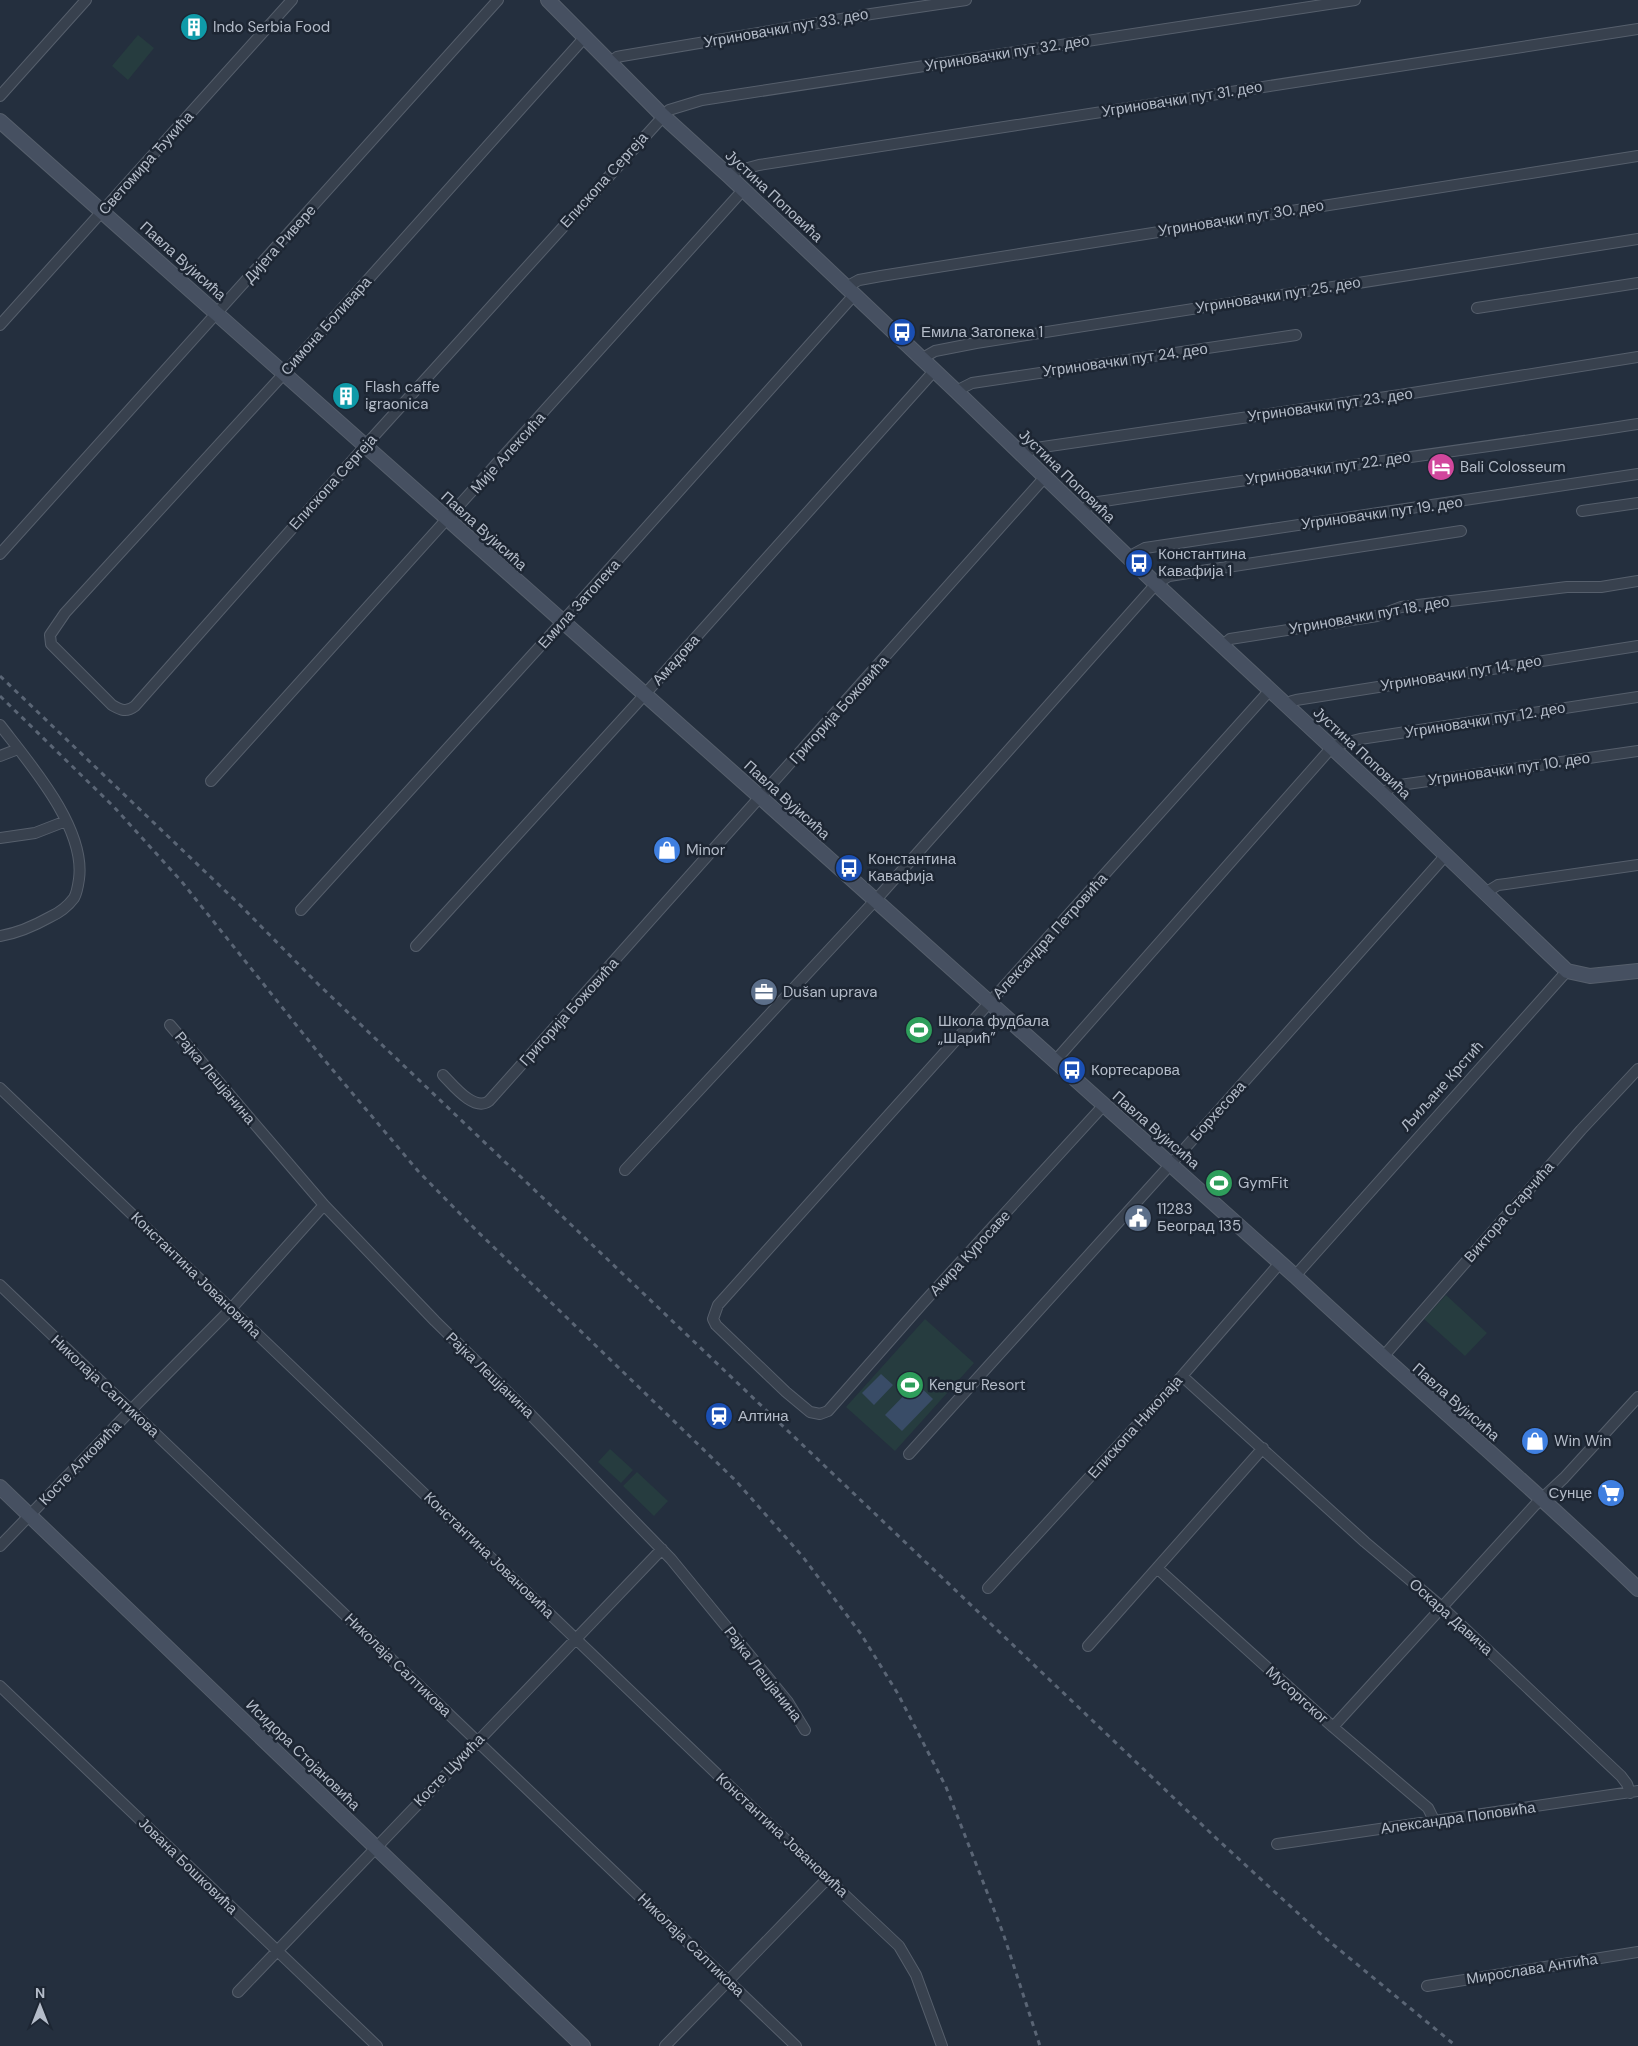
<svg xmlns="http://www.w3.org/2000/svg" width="1638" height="2046" font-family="'DM Sans',sans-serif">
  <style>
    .green { fill: #263c3f }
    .water { fill: #394c67 }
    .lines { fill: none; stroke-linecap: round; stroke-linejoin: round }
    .street-casing { stroke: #565f6c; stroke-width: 12 }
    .secondary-casing { stroke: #565f6c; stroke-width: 16 }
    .street { stroke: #38414e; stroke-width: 10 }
    .secondary { stroke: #465061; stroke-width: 14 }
    .rail { stroke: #5a6575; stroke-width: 3; stroke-dasharray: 5 5; stroke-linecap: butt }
    .labels { text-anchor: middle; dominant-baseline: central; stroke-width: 5; stroke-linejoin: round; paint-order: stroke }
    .poi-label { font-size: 15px; fill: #b4bcc9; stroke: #1d2633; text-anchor: start }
    .street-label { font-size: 15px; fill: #b4bcc9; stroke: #1d2633 }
  </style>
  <rect width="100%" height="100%" fill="#242f3e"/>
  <path class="green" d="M 138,35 L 154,48 L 128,80 L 112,66 Z
    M 1446,1295 L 1487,1333 L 1465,1356 L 1424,1319 Z
    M 925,1319 L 974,1363 L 895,1451 L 846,1407 Z
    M 610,1449 L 633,1470 L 621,1483 L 598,1462 Z
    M 637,1472 L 668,1501 L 654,1516 L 623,1486 Z"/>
  <path class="water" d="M 881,1374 L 893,1385 L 874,1405 L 862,1393 Z
    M 916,1383 L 933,1399 L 902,1431 L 885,1415 Z"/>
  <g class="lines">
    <g class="street-casing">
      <path id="street" d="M 585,37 L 279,379 L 65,613 L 50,635 L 51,644 L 112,705 C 121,710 126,713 135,706 L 374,436 L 669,110 L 702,100 L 1355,0
        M 609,63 L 617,57 L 622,56 L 871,14 L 966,0
        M 0,96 L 86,0
        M 729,176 L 733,172 L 759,165 L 1638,29
        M 846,287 L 859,280 L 881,276 L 1638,156
        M 1477,308 L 1638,283
        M 0,325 L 292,0
        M 921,359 L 935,351 L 976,343 L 1638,239
        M 956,391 L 972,383 L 1296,335
        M 1022,454 L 1036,448 L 1400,395 L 1638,357
        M 1582,511 L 1638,503
        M 1082,512 L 1089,505 L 1098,502 C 1278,474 1458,452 1638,424
        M 0,554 L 498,0
        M 1128,557 L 1145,548 L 1638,474
        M 1222,646 L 1230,639 L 1377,616 L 1401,607 L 1567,587 L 1601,587 L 1638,581
        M 1287,706 L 1292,701 L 1296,700 L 1638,646
        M 0,725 C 30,764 86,828 79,879 C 78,886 77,893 74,898 C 68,906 59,913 50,917 C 34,926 19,933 0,936
        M 0,756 L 18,749
        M 211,781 L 743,190
        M 1382,794 L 1393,786 L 1638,751
        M 0,838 L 35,833 L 66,821
        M 1485,893 L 1498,885 L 1506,884 L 1638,865
        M 301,910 L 562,622 L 854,295
        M 416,946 L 638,702 L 934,371
        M 170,1025 L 324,1205 L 435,1321 L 529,1413 L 671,1559 L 788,1702 L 805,1730
        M 1055,1061 L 1333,746 L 1360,739 L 1638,697
        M 443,1075 C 453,1085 474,1112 489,1101 L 1045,477
        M 0,1088 L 764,1819 L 899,1946 L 916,1975 L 942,2046
        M 1103,1106 L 923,1303 L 828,1411 L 820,1414 L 810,1412 L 786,1392 L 716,1325 L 713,1319 L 718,1305 L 1270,690
        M 625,1170 L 882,893 L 1156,584 L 1169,576 L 1461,531
        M 1295,1276 L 1567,971
        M 0,1285 L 796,2046
        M 1382,1358 L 1581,1130 L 1638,1069
        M 1182,1376 L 1365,1542 L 1442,1607 L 1621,1776 L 1627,1784 L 1630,1793
        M 909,1454 L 1170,1165 L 1446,855
        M 0,1546 L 131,1410 L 231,1309 L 324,1205
        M 1157,1568 L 1333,1727 L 1428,1808 L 1435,1822
        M 988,1588 L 1182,1376 L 1280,1263
        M 1088,1646 L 1263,1448
        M 0,1686 L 377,2046
        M 1333,1727 L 1535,1505 L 1564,1478 L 1638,1397
        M 1277,1844 L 1638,1791
        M 1427,1986 L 1638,1952
        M 238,1992 L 662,1549
        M 665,2046 L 827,1879"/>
    </g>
    <g class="secondary-casing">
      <path id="secondary" d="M 548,0 L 662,115 L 729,176 L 956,391 L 1156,584 L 1382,794 L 1567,971 L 1590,976 L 1638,971
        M 0,121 L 749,787 L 1295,1276 C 1408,1382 1527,1481 1638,1589
        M 0,1487 L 583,2046"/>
    </g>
    <use href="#street" class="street"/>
    <use href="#secondary" class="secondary"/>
    <path class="rail" d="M 0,676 L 240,905 L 318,984 L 1217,1839 L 1324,1937 L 1456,2046
      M 0,696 L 114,807 L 182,882 L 321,1056 L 418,1171 L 476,1230 L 736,1481 L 803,1557 L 861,1634 L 898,1694 L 946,1787 L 1003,1933 L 1040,2046"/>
  </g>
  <defs>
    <g id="building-disc" transform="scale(1.4375)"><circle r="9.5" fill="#0f9aa8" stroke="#1d2633"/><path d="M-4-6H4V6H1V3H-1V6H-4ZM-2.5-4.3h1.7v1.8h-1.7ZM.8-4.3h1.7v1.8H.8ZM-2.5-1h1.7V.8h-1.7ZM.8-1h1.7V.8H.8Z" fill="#fff"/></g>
    <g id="bus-disc" transform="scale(1.4375)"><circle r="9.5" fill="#1a4fb4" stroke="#1d2633"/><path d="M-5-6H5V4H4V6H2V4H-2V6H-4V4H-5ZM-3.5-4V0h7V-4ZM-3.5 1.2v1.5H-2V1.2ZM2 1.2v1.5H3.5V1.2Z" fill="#fff"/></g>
    <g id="hotel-disc" transform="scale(1.4375)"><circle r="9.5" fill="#d1479c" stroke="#1d2633"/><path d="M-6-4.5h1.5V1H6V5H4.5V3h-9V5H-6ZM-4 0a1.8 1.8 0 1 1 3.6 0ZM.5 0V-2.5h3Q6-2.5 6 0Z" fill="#fff"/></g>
    <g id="shop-disc" transform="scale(1.4375)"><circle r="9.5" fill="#3f7fe0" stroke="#1d2633"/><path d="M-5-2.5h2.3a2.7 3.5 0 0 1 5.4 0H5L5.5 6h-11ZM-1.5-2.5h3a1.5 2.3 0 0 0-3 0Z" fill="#fff"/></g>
    <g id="office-disc" transform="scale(1.4375)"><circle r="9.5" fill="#5c6f8a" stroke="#1d2633"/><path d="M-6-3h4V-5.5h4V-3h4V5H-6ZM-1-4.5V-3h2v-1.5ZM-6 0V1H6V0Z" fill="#fff"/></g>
    <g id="stadium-disc" transform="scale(1.4375)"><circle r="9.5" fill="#2e9e5b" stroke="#1d2633"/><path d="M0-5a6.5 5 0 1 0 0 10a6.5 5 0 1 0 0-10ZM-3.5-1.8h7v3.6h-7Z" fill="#fff"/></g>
    <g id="civic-disc" transform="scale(1.4375)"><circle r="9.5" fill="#5c6f8a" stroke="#1d2633"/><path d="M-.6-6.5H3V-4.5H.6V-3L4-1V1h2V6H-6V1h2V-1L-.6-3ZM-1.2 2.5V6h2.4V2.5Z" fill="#fff"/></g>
    <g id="station-disc" transform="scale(1.4375)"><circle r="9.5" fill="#1a4fb4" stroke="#1d2633"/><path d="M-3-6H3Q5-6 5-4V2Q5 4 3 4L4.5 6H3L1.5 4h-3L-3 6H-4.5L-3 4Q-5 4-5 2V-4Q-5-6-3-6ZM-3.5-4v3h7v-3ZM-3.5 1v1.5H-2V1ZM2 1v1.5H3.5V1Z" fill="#fff"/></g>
    <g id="supermarket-disc" transform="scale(1.4375)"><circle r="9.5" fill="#3f7fe0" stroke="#1d2633"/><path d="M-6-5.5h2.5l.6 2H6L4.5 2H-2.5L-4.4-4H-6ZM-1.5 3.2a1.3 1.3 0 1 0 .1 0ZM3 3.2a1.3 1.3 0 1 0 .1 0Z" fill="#fff"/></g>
  </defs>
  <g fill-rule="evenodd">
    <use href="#building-disc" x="194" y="27"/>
    <use href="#bus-disc" x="902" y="332"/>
    <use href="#building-disc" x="346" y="396"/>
    <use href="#hotel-disc" x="1441" y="467"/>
    <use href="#bus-disc" x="1139" y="563"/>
    <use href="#shop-disc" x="667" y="850"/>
    <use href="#bus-disc" x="849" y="868"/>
    <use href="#office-disc" x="764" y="992"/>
    <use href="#stadium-disc" x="919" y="1030"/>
    <use href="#bus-disc" x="1072" y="1070"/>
    <use href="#stadium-disc" x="1219" y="1183"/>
    <use href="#civic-disc" x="1138" y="1218"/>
    <use href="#stadium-disc" x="910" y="1385"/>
    <use href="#station-disc" x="719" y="1416"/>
    <use href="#shop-disc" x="1535" y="1441"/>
    <use href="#supermarket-disc" x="1611" y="1493"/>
  </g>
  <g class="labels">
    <g class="poi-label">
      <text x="213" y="27">Indo Serbia Food</text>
      <text x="921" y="332">Емила Затопека 1</text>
      <text x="365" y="387">Flash caffe<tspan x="365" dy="17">igraonica</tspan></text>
      <text x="1460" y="467">Bali Colosseum</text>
      <text x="1158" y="554">Константина<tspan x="1158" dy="17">Кавафија 1</tspan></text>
      <text x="686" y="850">Minor</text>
      <text x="868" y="859">Константина<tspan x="868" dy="17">Кавафија</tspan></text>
      <text x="783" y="992">Dušan uprava</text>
      <text x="938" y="1021">Школа фудбала<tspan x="938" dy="17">„Шарић”</tspan></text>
      <text x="1091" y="1070">Кортесарова</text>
      <text x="1238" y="1183">GymFit</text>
      <text x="1157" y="1209">11283<tspan x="1157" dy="17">Београд 135</tspan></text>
      <text x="929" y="1385">Kengur Resort</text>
      <text x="738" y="1416">Алтина</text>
      <text x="1554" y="1441">Win Win</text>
      <text x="1592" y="1493" text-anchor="end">Сунце</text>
    </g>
    <g class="street-label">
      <text transform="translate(786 28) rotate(-10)">Угриновачки пут 33. део</text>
      <text transform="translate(1007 53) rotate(-9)">Угриновачки пут 32. део</text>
      <text transform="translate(1182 99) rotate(-9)">Угриновачки пут 31. део</text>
      <text transform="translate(146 163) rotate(-48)">Светомира Ђукића</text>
      <text transform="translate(604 180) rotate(-48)">Епископа Сергеја</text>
      <text transform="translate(774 196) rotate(43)">Јустина Поповића</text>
      <text transform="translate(1241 218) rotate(-9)">Угриновачки пут 30. део</text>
      <text transform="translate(280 244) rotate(-48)">Дијега Ривере</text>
      <text transform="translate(183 261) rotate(42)">Павла Вујисића</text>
      <text transform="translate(1278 295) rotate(-9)">Угриновачки пут 25. део</text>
      <text transform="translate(326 326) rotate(-48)">Симона Боливара</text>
      <text transform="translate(1125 360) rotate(-8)">Угриновачки пут 24. део</text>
      <text transform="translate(1330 405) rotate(-8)">Угриновачки пут 23. део</text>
      <text transform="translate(508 453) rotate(-48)">Мије Алексића</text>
      <text transform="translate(1328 468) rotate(-8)">Угриновачки пут 22. део</text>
      <text transform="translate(1067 476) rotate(44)">Јустина Поповића</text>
      <text transform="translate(333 482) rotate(-48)">Епископа Сергеја</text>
      <text transform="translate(1382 513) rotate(-8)">Угриновачки пут 19. део</text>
      <text transform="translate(484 531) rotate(42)">Павла Вујисића</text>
      <text transform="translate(579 604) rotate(-48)">Емила Затопека</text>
      <text transform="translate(1369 615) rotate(-10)">Угриновачки пут 18. део</text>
      <text transform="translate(676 660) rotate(-48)">Амадова</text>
      <text transform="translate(1461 673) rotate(-9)">Угриновачки пут 14. део</text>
      <text transform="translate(839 710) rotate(-48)">Григорија Божовића</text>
      <text transform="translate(1485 720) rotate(-9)">Угриновачки пут 12. део</text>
      <text transform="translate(1362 753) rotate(43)">Јустина Поповића</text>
      <text transform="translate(1509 769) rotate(-8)">Угриновачки пут 10. део</text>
      <text transform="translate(787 800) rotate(42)">Павла Вујисића</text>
      <text transform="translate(1050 936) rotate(-48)">Александра Петровића</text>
      <text transform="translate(569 1012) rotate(-48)">Григорија Божовића</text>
      <text transform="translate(215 1078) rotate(50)">Рајка Лешјанина</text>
      <text transform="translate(1442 1086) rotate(-48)">Љиљане Крстић</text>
      <text transform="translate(1218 1111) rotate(-48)">Борхесова</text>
      <text transform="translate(1156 1130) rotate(41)">Павла Вујисића</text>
      <text transform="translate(1509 1212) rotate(-49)">Виктора Старчића</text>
      <text transform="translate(970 1253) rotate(-47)">Акира Куросаве</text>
      <text transform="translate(196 1275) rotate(44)">Константина Јовановића</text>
      <text transform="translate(490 1375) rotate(44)">Рајка Лешјанина</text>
      <text transform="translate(105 1386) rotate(43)">Николаја Салтикова</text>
      <text transform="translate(1456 1402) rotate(41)">Павла Вујисића</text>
      <text transform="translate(1135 1427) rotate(-48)">Епископа Николаја</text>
      <text transform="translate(80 1463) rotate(-46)">Косте Алковића</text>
      <text transform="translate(489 1555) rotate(44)">Константина Јовановића</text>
      <text transform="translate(1451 1617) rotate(42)">Оскара Давича</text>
      <text transform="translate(398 1665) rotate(44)">Николаја Салтикова</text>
      <text transform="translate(763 1674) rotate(52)">Рајка Лешјанина</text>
      <text transform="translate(1297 1695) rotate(42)">Мусоргског</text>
      <text transform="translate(303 1755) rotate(44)">Исидора Стојановића</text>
      <text transform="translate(449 1770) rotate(-46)">Косте Цукића</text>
      <text transform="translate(1458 1818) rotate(-8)">Александра Поповића</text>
      <text transform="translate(782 1835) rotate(43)">Константина Јовановића</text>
      <text transform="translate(188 1866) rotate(44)">Јована Бошковића</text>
      <text transform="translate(691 1945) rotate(44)">Николаја Салтикова</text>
      <text transform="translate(1532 1969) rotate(-9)">Мирослава Антића</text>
    </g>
  </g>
  <g transform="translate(40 2006)" stroke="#1d2633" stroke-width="4" paint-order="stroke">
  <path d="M0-4L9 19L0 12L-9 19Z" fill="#b4bcc9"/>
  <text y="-8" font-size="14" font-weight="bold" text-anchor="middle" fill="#b4bcc9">N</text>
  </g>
</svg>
